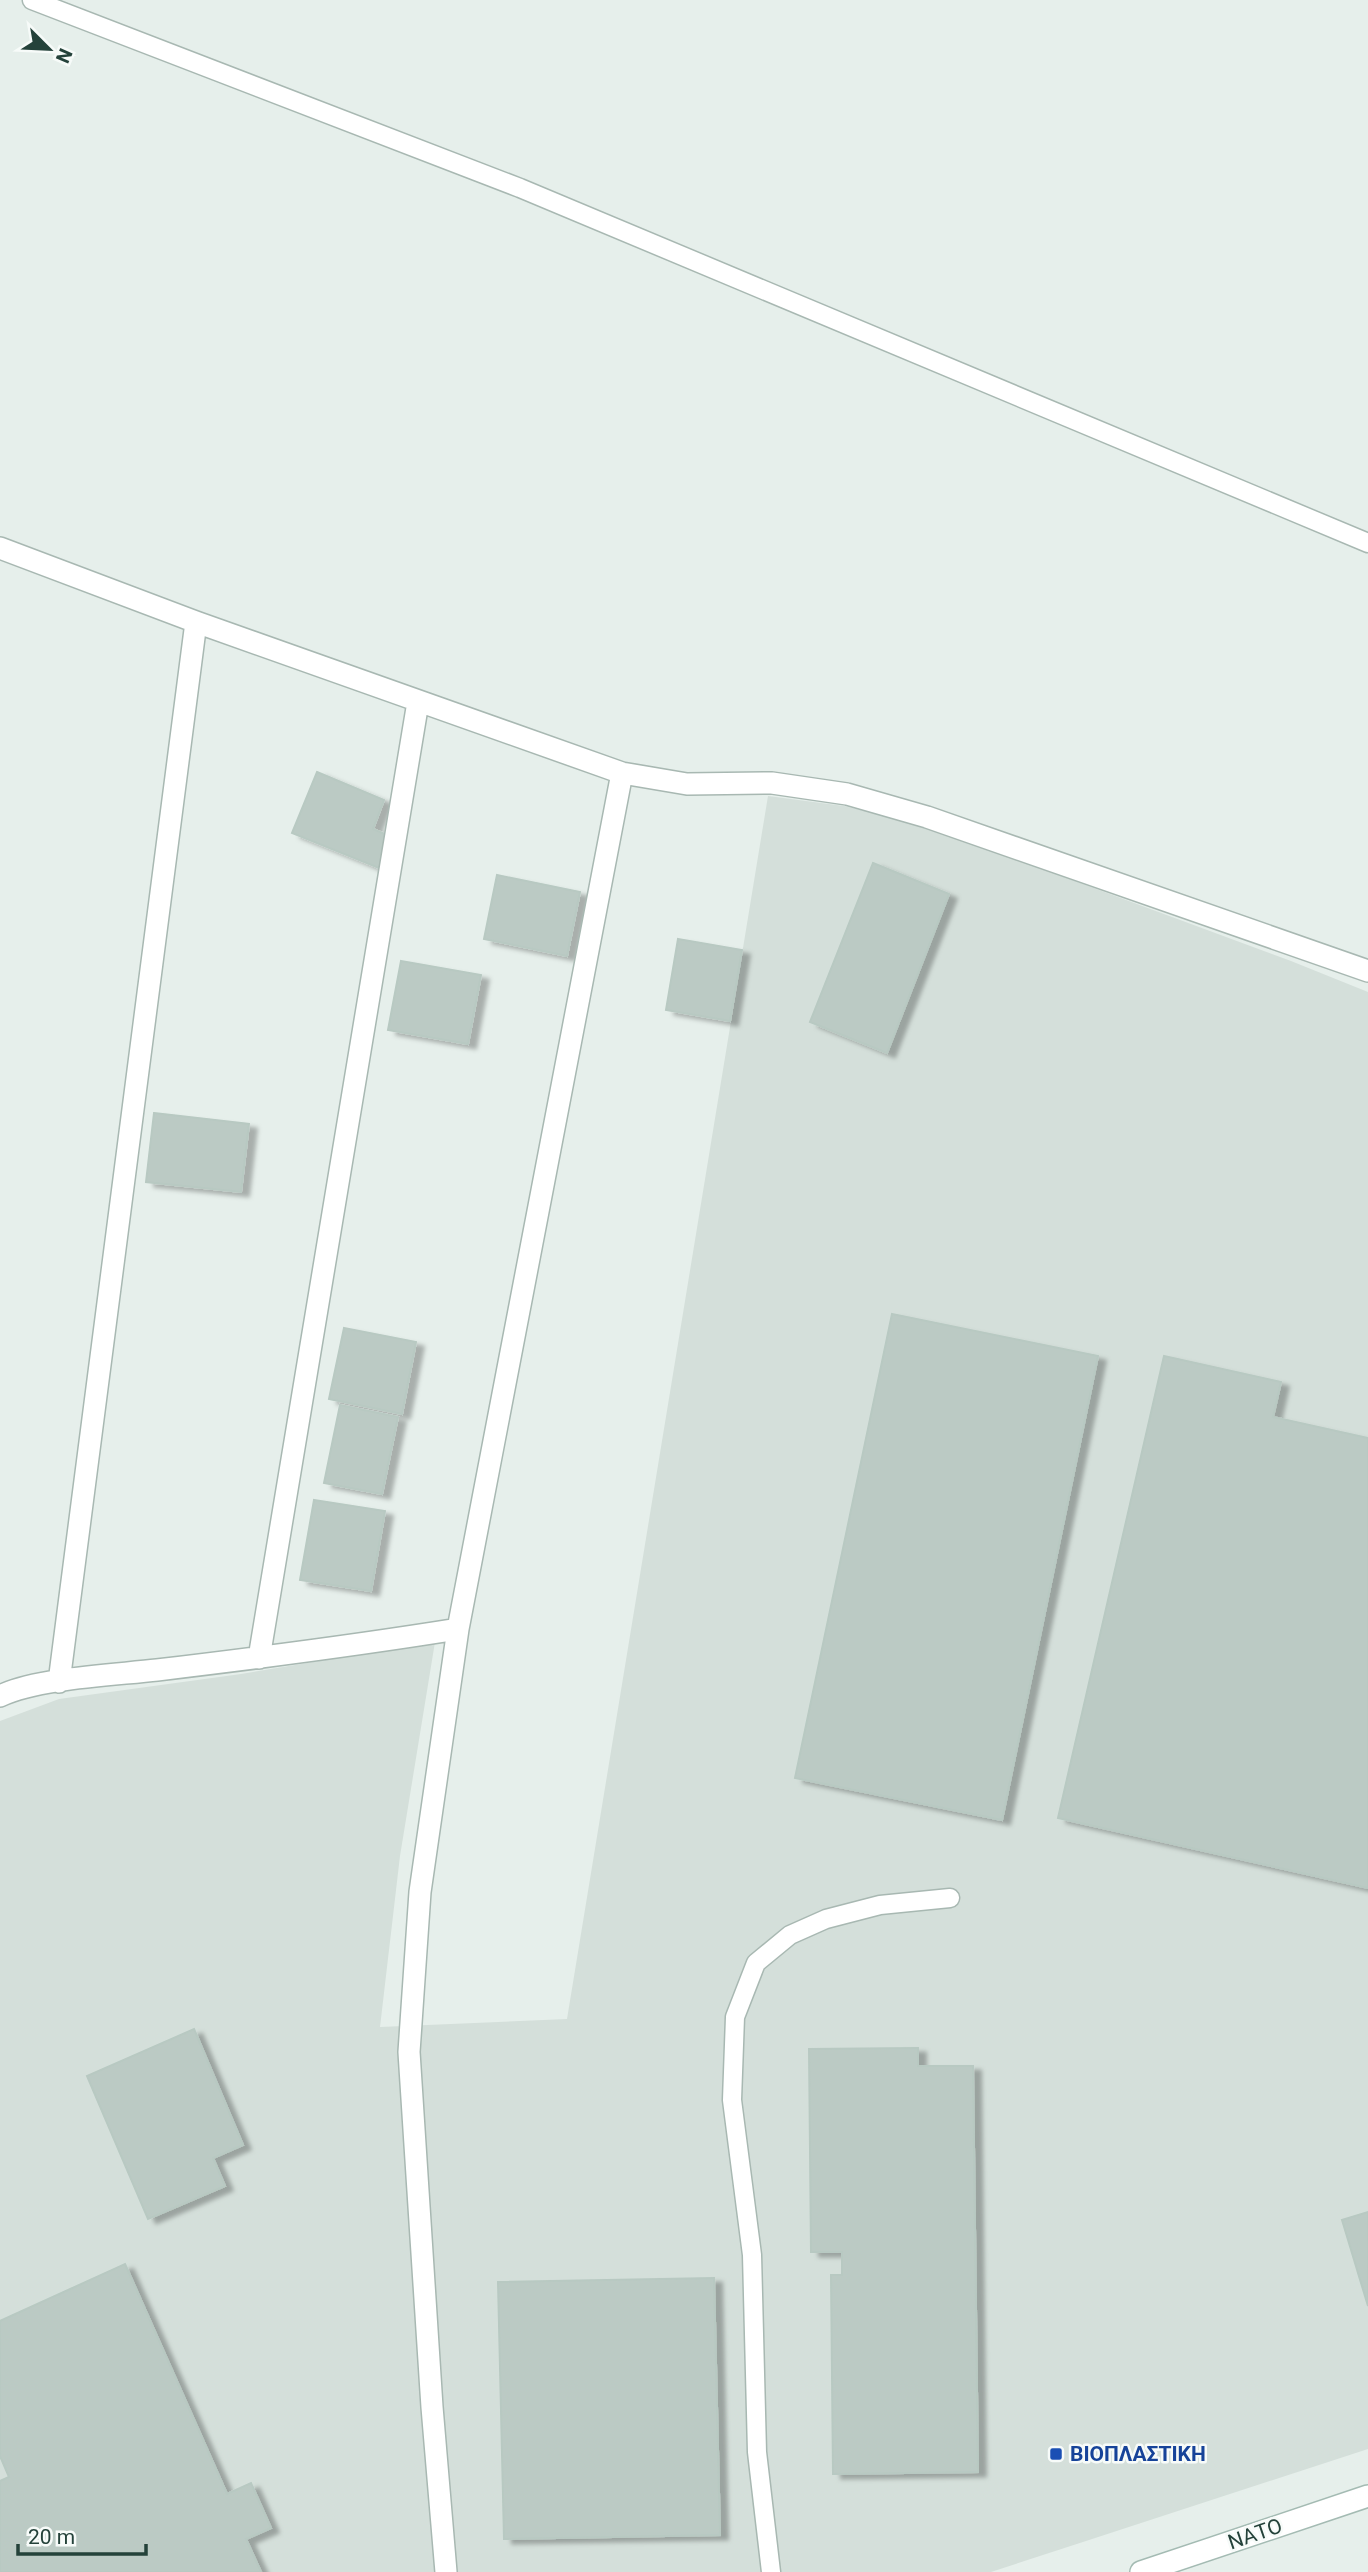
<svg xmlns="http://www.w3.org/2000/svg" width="1368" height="2572" font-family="Roboto,sans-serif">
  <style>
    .built { fill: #d4dfda }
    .building { fill: #bbcac4; stroke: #b8c9c2; stroke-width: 2; filter: url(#shadow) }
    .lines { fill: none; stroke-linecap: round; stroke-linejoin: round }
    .lane-casing { stroke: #a8b8b2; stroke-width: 21 }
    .street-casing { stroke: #a8b8b2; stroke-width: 24 }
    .secondary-casing { stroke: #a4bbb3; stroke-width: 24 }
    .lane { stroke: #fff; stroke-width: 18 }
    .street { stroke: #fff; stroke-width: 21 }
    .secondary { stroke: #fff; stroke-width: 21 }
    .transit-dot { fill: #1a4fb4; stroke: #f7fbf9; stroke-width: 2.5 }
    .labels { text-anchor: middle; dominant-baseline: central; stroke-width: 5; stroke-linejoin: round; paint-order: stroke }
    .transit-label { font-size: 21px; font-weight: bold; fill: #164399; stroke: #f7fbf9; text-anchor: start }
    .street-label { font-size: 21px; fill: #24423a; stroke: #f7fbf9 }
  </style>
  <defs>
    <filter id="shadow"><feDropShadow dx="8" dy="4.5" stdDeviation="2" flood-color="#0004"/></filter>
  </defs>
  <rect width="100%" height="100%" fill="#e6efeb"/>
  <path class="built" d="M 768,796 L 844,806 L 926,826 L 1291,961 L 1368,992 L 1368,2449 L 991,2572 L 0,2572 L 0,1721 L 59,1699 L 241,1674 L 435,1642 L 400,1856 L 380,2027 L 567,2019 Z"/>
  <path class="building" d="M 317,772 L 384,800 L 373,829 L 392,837 L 379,868 L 292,833 Z
    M 873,863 L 949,894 L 887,1053 L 810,1022 Z
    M 497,875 L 580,892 L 567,956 L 484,939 Z
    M 678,939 L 742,950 L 730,1021 L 666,1010 Z
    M 401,961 L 481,975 L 468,1044 L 388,1030 Z
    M 154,1113 L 249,1124 L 241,1192 L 146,1182 Z
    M 892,1314 L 1098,1356 L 1002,1820 L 795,1778 Z
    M 344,1328 L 416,1342 L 402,1414 L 329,1399 Z
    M 1164,1356 L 1281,1382 L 1273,1417 L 1368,1438 L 1368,1888 L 1058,1818 Z
    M 340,1405 L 398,1417 L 382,1494 L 324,1483 Z
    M 314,1500 L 385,1511 L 371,1591 L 300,1580 Z
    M 194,2029 L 243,2145 L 213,2158 L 225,2186 L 148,2219 L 87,2076 Z
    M 918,2048 L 918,2066 L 973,2066 L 978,2472 L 833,2474 L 831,2275 L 842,2275 L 842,2252 L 811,2252 L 809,2049 Z
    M 1368,2212 L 1368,2306 L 1342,2220 Z
    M 125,2264 L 227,2494 L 251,2483 L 271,2528 L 246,2539 L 261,2572 L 0,2572 L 0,2481 L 9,2477 L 0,2456 L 0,2321 Z
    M 714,2278 L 720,2535 L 504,2539 L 498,2282 Z"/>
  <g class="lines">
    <g class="lane-casing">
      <path id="lane" d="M 32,0 L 520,188 L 1368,543
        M 771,2572 L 757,2452 L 752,2255 L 732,2100 L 735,2017 L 756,1963 L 790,1935 L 826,1919 L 880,1905 L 950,1898"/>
    </g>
    <g class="street-casing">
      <path id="street" d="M 0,548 L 196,622 L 622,773 L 687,784 L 772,783 L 847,794 L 927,817 L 1368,971
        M 259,1658 L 418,702
        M 59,1682 L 196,622
        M 0,1696 C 38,1678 114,1675 157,1670 C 258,1658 358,1645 458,1629
        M 446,2572 L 432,2407 L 409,2052 L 420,1892 L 458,1629 L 622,773"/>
    </g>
    <g class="secondary-casing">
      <path id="secondary" d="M 1141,2572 L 1368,2496"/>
    </g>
    <use href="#lane" class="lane"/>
    <use href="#street" class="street"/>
    <use href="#secondary" class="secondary"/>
  </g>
  <rect class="transit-dot" x="1049" y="2447" width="14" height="14" rx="3.5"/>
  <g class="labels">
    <g class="transit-label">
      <text x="1070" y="2454">ΒΙΟΠΛΑΣΤΙΚΗ</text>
    </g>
    <g class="street-label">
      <text transform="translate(1255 2534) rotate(-19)">ΝΑΤΟ</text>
    </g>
  </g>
  <g transform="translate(49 49) rotate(114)" stroke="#f7fbf9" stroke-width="5" paint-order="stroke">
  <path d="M0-5L12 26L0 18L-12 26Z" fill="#24423a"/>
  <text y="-10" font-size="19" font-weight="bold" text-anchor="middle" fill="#24423a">N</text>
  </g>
  <path d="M18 2544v10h128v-10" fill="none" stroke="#24423a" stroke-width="3.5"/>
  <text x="28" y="2544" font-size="21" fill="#24423a" stroke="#f7fbf9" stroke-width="5" paint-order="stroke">20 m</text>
</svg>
